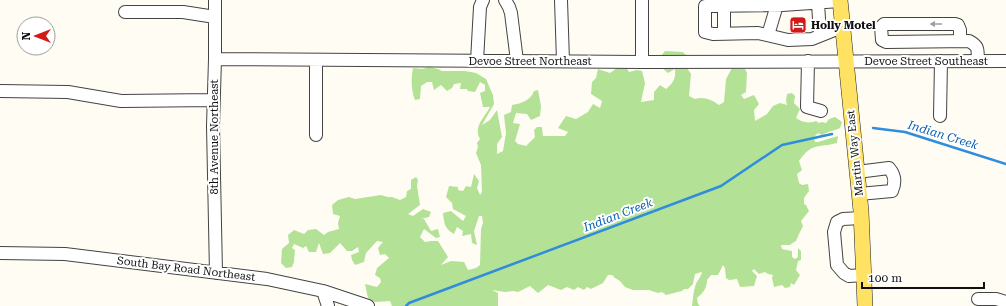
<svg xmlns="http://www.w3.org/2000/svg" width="1006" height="306" font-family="'Roboto Serif',serif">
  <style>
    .forest { fill: #b3e195 }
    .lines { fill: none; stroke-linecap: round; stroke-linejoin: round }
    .stream { stroke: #308ddc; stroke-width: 2.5 }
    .minor-casing { stroke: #434343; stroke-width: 14 }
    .major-casing { stroke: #212121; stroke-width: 16 }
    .minor { stroke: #fff; stroke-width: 12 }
    .major { stroke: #ffe263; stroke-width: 15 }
    .oneway { fill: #9f9f9f }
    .labels { text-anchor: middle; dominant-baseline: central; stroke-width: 4; stroke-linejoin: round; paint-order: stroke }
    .poi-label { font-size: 11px; font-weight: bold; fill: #101010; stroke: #fff; text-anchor: start }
    .street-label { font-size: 11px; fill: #101010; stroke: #fff }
    .water-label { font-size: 12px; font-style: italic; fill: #0a5eb1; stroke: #fff }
  </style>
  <rect width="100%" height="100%" fill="#fffdf3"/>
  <path class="forest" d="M 665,51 L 683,52 L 686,55 L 687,68 L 691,74 L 689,96 L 695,99 C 703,96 713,100 719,105 L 724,102 L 726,79 L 732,68 L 745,69 L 747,73 L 746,92 L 741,95 L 744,99 L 754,95 L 759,104 L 754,110 L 755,121 L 767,114 L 773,106 L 780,103 L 787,105 L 786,101 L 787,94 L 792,93 L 795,96 L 794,103 L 800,109 L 796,118 C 802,122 808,124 816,121 L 819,123 L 822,122 L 826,123 L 829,119 L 835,117 L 842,122 L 840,128 C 834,131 828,131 822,135 L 818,133 L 814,137 L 815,142 L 818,142 L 838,136 L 837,143 C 818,148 812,142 799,161 L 802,170 L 797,174 L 799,183 L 802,185 L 808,184 L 809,191 L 804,198 L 804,204 L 806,205 L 809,211 L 801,221 L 803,226 L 799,234 L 796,241 L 794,242 L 790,245 L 781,245 L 782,249 L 792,251 L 792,257 L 795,259 L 798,257 L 798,248 L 801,251 L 801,260 L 798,261 L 796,270 L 800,275 L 794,285 L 791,283 L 790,287 L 785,288 L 782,285 L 774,287 L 772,278 L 773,275 L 768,274 L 765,272 L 759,274 L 754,269 L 752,271 L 757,276 L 754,286 L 740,287 L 737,279 L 729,280 L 726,278 L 725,268 L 723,265 L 718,275 L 711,275 L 707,280 C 707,288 703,293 697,298 L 698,304 L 700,306 L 692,306 C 693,299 693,293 695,287 C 696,281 701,278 702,272 L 695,274 L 693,284 L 688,289 L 684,289 L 682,291 L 666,295 L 662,292 L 658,293 L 649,290 L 633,290 L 625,287 L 620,281 L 615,278 L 612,275 L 608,275 L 603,283 L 591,289 L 587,287 L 584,290 L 578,287 L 574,290 L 567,287 L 561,290 L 548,285 L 538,293 L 530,286 L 518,292 L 513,291 L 505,292 L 492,290 L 498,293 L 498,306 L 392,306 L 390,301 L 375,302 L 368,298 L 365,284 L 377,287 L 381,282 L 380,278 L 375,275 L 377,268 L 389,258 L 385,254 L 380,255 L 378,248 L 383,242 L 377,241 L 366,253 L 364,262 L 355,265 L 352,260 L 351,255 L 359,252 L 358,247 L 352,251 L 347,251 L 340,243 L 330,253 L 323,254 L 319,243 L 316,252 L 309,252 L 306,246 L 303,248 L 294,244 L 292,248 L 295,250 L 294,262 L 292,267 L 286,268 L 281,263 L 282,249 L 289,243 L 288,235 L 294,230 L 304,234 L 308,230 L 316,229 L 324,235 L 328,232 L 339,229 L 338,223 L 340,216 L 333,214 L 332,205 L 338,200 L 349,197 L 355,199 L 381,195 L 388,197 L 392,197 L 400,200 L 406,197 L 407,191 L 411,189 L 411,180 L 416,177 L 418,180 L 417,186 L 420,205 L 408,214 L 413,216 L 423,209 L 431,212 L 429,217 L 421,219 L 424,219 L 431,231 L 438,229 L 440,237 L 436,238 L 424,229 L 420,237 L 425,242 L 431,241 L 438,241 L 448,257 L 441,265 L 451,261 L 464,262 L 468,270 L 476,268 L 480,265 L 481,229 L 483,223 L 482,216 L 479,216 L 474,231 L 477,245 L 472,243 L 471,234 L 462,236 L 463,231 L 457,227 L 454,234 C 445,229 444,224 443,213 L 451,211 L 463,221 L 466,216 L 453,209 L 452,203 L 446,197 L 449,186 L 458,187 L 458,190 L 463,191 L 466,186 L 471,187 L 474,174 L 479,181 L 477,188 L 480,195 L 482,192 L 481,165 L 476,153 L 478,147 L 477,143 L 480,139 C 473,127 484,118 490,107 L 483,107 L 480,93 L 485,91 L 485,85 L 480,82 L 475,92 L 468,91 L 467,89 L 460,89 L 461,83 L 454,84 L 452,88 L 447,91 L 441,85 L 434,90 L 432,82 L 427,82 L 421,86 L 420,99 L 415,100 C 411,91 411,78 413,68 L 422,69 L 429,67 L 438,69 L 442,71 L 465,71 L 476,73 L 486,79 L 493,95 L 494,104 L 482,125 L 490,120 L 497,110 L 502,137 L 497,144 L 497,154 L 503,151 L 506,133 L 504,115 L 511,112 L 512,105 C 522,103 530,101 534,91 L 538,90 L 541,106 L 540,116 L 531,120 L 527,114 L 516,113 L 513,123 L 520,124 L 515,141 L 518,144 L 526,146 L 535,137 L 534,130 L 537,127 L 542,127 L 543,136 L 565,136 L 568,132 L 558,128 L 566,116 L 576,119 L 588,112 L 593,104 L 600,108 L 602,101 L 591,94 L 592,82 L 596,78 L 598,69 L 610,73 L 617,68 L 626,67 L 629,72 L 637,70 L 642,71 L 645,83 L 641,102 L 654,100 L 654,92 L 660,85 L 666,89 C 673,83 676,79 675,69 L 668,73 L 661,67 L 661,56 Z"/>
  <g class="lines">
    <path class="stream" d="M 873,128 L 905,132 L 1006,164
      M 406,306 L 409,303 L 721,186 L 782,145 L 832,134"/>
    <g class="minor-casing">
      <path id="minor" d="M 215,0 L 215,59 L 213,126 L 216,273
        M 505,0 L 509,7 L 511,13 L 517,61
        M 561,0 L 563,61
        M 642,0 L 642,62
        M 840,1 L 782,5 L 705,6 L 705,32 L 713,34 L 758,33 L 788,40 L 812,39 L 842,27
        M 818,3 L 820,35
        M 125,12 L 183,12 L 215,17
        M 724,33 L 724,6
        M 768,35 L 777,5
        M 960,41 L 960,30 L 958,25 L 955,24 L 884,24 L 881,27 L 882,40 L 886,42 L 969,41 C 980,47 977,50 978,61
        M 215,59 L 642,62 L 1006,61
        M 477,61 L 480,7 L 483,0
        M 808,61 L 807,107 L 821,111
        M 0,91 L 68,92 L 121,101 L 213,100
        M 940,116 L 941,61
        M 316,135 L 316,60
        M 857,172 L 889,168 C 895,175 896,182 892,191 L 859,194
        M 861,218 L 843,219 L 837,222 L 834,232 L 837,265 L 844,273 L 849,276 L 864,275
        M 0,253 L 65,254 L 267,279 L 323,291 L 368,306
        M 323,291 L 328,306
        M 978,299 L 996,299 L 1006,302"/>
    </g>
    <g class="major-casing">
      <path id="major" d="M 840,0 L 861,211 L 865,306"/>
    </g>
    <use href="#minor" class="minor"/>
    <use href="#major" class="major"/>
  </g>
  <defs><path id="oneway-solid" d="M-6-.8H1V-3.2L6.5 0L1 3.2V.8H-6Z"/></defs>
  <use class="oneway" href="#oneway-solid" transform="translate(936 24) rotate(-180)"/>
  <defs>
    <g id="hotel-square" transform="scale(0.9)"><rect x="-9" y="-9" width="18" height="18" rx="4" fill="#d11a18" stroke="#fff"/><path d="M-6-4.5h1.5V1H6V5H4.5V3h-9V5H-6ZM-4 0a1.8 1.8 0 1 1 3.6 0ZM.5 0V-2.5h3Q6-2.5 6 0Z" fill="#fff"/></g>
  </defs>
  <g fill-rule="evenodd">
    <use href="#hotel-square" x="798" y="25"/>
  </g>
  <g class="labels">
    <g class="poi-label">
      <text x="811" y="25">Holly Motel</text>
    </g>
    <g class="street-label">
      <text x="530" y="61">Devoe Street Northeast</text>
      <text x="926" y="61">Devoe Street Southeast</text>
      <text transform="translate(214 137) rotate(-90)">8th Avenue Northeast</text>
      <text transform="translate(855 153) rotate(-96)">Martin Way East</text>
      <text transform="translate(186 269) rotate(7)">South Bay Road Northeast</text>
    </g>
    <g class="water-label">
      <text transform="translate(943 135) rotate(17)">Indian Creek</text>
      <text transform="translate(618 215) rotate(-21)">Indian Creek</text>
    </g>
  </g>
  <g transform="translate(36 36) rotate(270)"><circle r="19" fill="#ffffff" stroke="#9f9f9f"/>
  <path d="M0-3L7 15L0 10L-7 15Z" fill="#d11a18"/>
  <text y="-6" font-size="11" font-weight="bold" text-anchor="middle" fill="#101010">N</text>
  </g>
  <path d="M862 282v6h122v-6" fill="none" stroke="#101010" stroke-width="2"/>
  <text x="868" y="282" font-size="12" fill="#101010" stroke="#ffffff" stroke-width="3" paint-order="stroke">100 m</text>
</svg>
